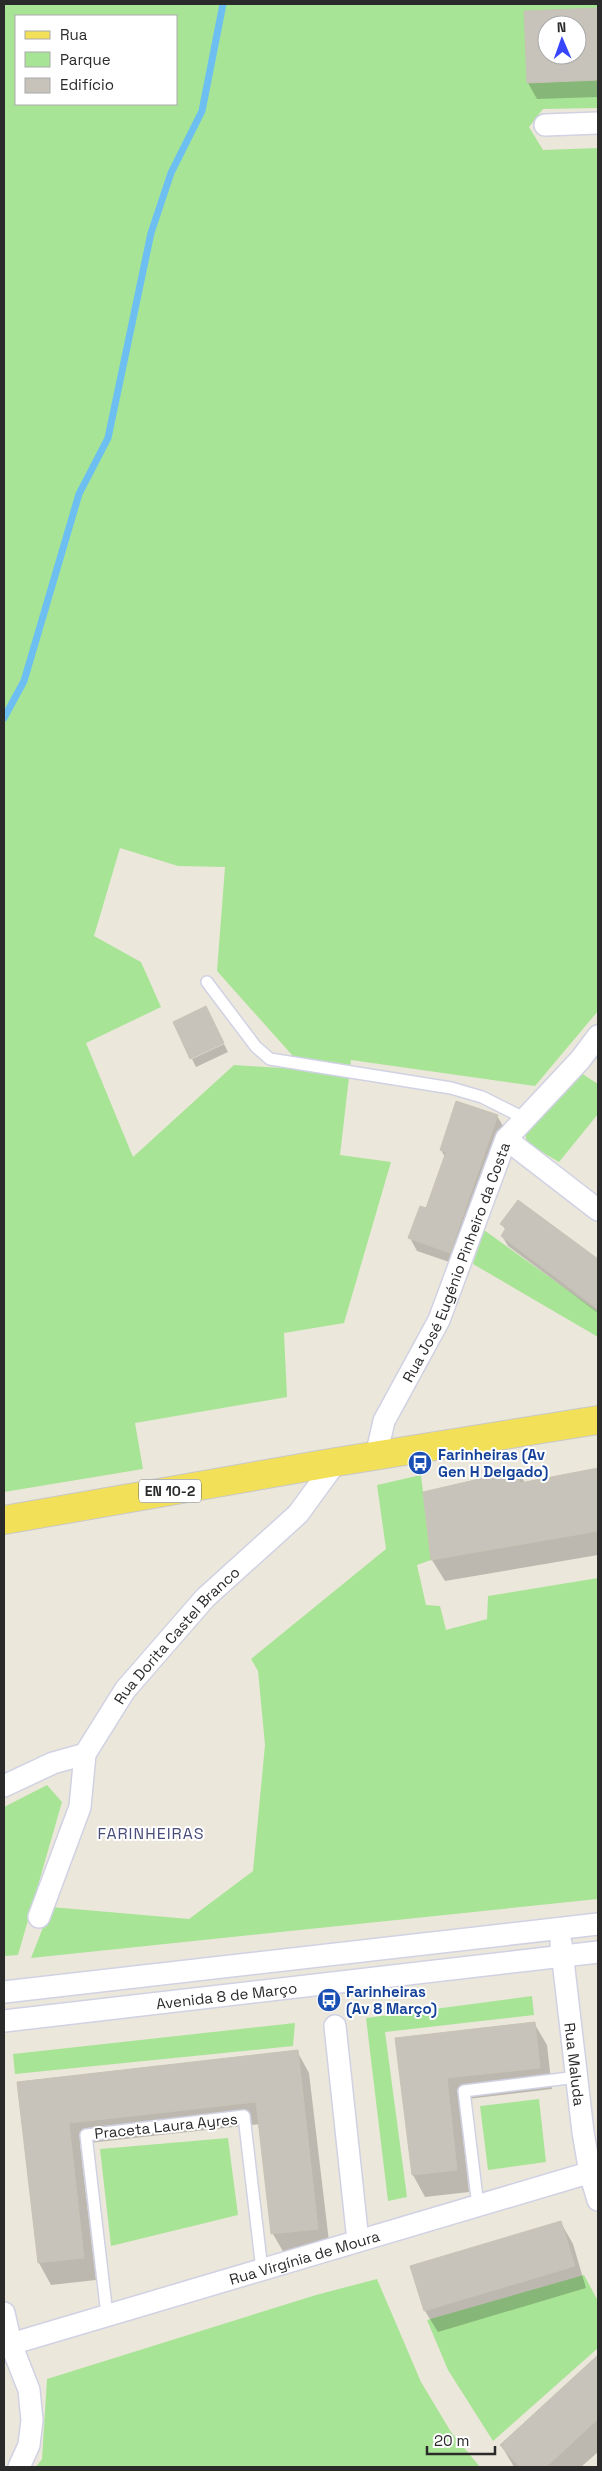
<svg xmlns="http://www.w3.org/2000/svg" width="602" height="2471" font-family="'Space Grotesk',sans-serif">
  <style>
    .green { fill: #a8e496; fill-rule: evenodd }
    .shadow { fill: #0003; fill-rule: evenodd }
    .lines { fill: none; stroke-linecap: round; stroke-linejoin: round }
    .stream { stroke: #6cbff0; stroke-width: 7 }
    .building { fill: #c7c3bb; stroke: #c7c3b5; fill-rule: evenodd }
    .service-casing { stroke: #d0d2e3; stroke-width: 14 }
    .minor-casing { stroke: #d0d2e3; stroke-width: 24 }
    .primary-casing { stroke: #c8c8c8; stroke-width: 30 }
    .service { stroke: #fff; stroke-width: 11 }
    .minor { stroke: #fff; stroke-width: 21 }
    .primary { stroke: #f3e059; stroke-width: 28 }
    .labels { text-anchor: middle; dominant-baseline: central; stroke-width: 4; stroke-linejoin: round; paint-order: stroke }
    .shield { fill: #fff; stroke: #6a6a6a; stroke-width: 1 }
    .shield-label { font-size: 14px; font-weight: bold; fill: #2a2a2a }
    .street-label { font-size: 15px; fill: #2a2a2a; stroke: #fff }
    .transit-label { font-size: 15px; font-weight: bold; fill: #164399; stroke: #fff; text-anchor: start }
    .neighbourhood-label { font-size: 16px; letter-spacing: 1px; fill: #494d7b; stroke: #fff }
  </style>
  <rect width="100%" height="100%" fill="#ece7db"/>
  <path class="green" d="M 4,4 L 598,4 L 598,108 L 543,109 L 529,127 L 543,150 L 598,148 L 598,1011 L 535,1086 L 351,1060 L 340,1155 L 391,1162 L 344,1323 L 284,1333 L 287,1397 L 135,1423 L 143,1469 L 4,1492 ZM 16,16 L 176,16 L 176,104 L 16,104 ZM 547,25 L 577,25 L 577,55 L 547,55 ZM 120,848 L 178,866 L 225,867 L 217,971 L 292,1055 L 282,1068 L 234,1065 L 133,1157 L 86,1043 L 161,1007 L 141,962 L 94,936 Z
    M 581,1073 L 598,1084 L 598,1114 L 559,1162 L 527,1143 L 525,1132 Z
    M 484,1230 L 598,1312 L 598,1337 L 473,1264 Z
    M 421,1475 L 431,1560 L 417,1565 L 426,1605 L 440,1606 L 446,1630 L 487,1619 L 488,1596 L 598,1578 L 598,1899 L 31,1958 L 51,1907 L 189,1919 L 253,1871 L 265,1745 L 258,1671 L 251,1659 L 386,1549 L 377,1485 Z
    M 47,1785 L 62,1802 L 18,1955 L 4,1956 L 4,1807 Z
    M 532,1996 L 534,2015 L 385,2032 L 407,2197 L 388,2201 L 366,2018 Z
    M 295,2023 L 293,2046 L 15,2074 L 13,2054 Z
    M 539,2099 L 546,2162 L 488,2170 L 480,2106 Z
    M 228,2138 L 238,2215 L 111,2246 L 100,2149 Z
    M 584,2275 L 598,2301 L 598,2348 L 493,2441 L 448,2370 L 427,2320 Z
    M 377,2279 L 421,2382 L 451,2432 L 480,2467 L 36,2467 L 42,2459 L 47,2379 L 316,2295 Z"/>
  <path class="shadow" d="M 598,10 L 598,97 L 537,99 L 528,83 L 525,12 ZM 547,25 L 577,25 L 577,55 L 547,55 Z
    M 224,1044 L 228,1052 L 196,1067 L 192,1059 Z
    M 497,1116 L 505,1129 L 458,1265 L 417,1251 L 410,1238 L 427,1210 L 445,1157 L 441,1150 Z
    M 518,1202 L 598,1261 L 598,1313 L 508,1246 L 502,1236 L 506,1231 L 502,1224 Z
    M 598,1469 L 598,1555 L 445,1581 L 432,1560 L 424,1493 L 518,1471 L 525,1483 Z
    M 534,2023 L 547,2045 L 552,2089 L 459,2100 L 469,2192 L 425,2197 L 413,2175 L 397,2039 Z
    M 297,2051 L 309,2073 L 330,2250 L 285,2255 L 273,2234 L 260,2124 L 80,2144 L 96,2280 L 51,2285 L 39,2263 L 18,2083 Z
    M 561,2223 L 573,2244 L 586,2288 L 438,2332 L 425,2311 Z
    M 598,2356 L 598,2452 L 581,2467 L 514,2467 L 501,2445 Z"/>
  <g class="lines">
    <path class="stream" d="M 4,718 L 24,681 L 79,494 L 108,438 L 151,233 L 171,173 L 202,111 L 223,4"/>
  </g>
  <path class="building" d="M 598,8 L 598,80 L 527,83 L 524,11 ZM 547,25 L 577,25 L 577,55 L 547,55 Z
    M 206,1006 L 224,1043 L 190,1059 L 173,1022 Z
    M 456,1101 L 498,1115 L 450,1253 L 408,1238 L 420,1206 L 426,1208 L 446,1152 L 440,1150 Z
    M 518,1200 L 598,1259 L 598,1309 L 501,1236 L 506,1228 L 500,1224 Z
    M 598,1468 L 598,1531 L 431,1560 L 423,1492 L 518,1470 L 520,1483 Z
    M 535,2022 L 540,2068 L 447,2078 L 457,2170 L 412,2175 L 395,2038 Z
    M 298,2050 L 318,2229 L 271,2234 L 256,2102 L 69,2123 L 84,2258 L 38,2263 L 17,2082 Z
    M 561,2221 L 575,2266 L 424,2311 L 410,2266 Z
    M 598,2355 L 598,2419 L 546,2467 L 520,2467 L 500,2445 Z"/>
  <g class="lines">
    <g class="service-casing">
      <path id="service" d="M 207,982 L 256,1047 L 270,1059 L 451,1088 L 482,1097 L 524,1118
        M 478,2206 L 464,2091 L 577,2077
        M 107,2315 L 86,2135 L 244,2116 L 262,2270"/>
    </g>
    <g class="minor-casing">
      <g id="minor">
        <path d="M 545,125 L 598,123"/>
        <path d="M 506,1139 L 598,1210"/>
        <path id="s1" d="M 376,1456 L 384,1421 L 439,1320 L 506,1139 L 580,1060 L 598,1036"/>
        <path id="s2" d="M 4,1786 L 53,1763 L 85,1754 L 125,1690 L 205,1598 L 298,1514 L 336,1462"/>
        <path d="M 39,1917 L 80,1807 L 85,1754"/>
        <path id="s3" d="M 561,1943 L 583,2132 L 590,2173 L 598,2200"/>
        <path d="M 4,1992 L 598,1924"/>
        <path id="s4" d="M 4,2021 L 598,1952"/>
        <path d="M 335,2026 L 358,2241"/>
        <path d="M 4,2313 L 11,2344 L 29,2390 L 32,2420 L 29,2445 L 19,2467"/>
        <path id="s5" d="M 11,2344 L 598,2170"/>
      </g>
    </g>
    <g class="primary-casing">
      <path id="primary" d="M 4,1520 L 336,1462 L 598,1420"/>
    </g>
    <use href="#service" class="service"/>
    <use href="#minor" class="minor"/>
    <use href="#primary" class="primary"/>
  </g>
  <defs>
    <g id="bus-disc" transform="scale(1.25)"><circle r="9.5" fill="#1a4fb4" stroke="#fff"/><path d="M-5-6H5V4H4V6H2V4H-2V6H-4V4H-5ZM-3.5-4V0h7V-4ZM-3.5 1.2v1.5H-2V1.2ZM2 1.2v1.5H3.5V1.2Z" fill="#fff"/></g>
  </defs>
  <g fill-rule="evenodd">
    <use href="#bus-disc" x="420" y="1463"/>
    <use href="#bus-disc" x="329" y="2000"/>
  </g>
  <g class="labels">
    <rect class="shield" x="139" y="1479.5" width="62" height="23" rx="4"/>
    <g class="shield-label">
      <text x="170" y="1491">EN 10-2</text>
    </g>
    <g class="street-label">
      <text stroke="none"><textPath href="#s1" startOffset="211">Rua José Eugénio Pinheiro da Costa</textPath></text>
      <text stroke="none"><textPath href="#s2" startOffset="238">Rua Dorita Castel Branco</textPath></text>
      <text stroke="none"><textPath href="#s4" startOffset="224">Avenida 8 de Março</textPath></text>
      <text stroke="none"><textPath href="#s3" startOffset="122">Rua Maluda</textPath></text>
      <text transform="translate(166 2126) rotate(-6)">Praceta Laura Ayres</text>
      <text stroke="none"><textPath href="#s5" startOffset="306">Rua Virgínia de Moura</textPath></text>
    </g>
    <g class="transit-label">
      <text x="438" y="1454">Farinheiras (Av<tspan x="438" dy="17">Gen H Delgado)</tspan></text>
      <text x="346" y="1991">Farinheiras<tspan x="346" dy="17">(Av 8 Março)</tspan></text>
    </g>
    <g class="neighbourhood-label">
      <text x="151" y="1833">FARINHEIRAS</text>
    </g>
  </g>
  <rect width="602" height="2471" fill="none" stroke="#2a2a2a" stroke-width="10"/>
  <rect x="15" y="15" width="162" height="90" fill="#ffffff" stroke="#aaaaaa"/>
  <rect x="25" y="31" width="25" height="8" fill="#f3e059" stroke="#aaaaaa"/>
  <text x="60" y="40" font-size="15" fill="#2a2a2a">Rua</text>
  <rect x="25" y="52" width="25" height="15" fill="#a8e496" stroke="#aaaaaa"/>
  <text x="60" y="65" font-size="15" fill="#2a2a2a">Parque</text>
  <rect x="25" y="78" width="25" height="15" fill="#c7c3bb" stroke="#aaaaaa"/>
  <text x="60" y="90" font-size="15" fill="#2a2a2a">Edifício</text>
  <g transform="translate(562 40) rotate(358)"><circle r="24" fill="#ffffff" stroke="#aaaaaa"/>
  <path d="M0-4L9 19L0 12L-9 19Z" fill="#3746fd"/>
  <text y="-8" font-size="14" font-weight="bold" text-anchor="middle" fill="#2a2a2a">N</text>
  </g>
  <path d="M427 2446v8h68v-8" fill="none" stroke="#2a2a2a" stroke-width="2.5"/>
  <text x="434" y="2446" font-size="15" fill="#2a2a2a" stroke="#ffffff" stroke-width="4" paint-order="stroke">20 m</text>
</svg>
